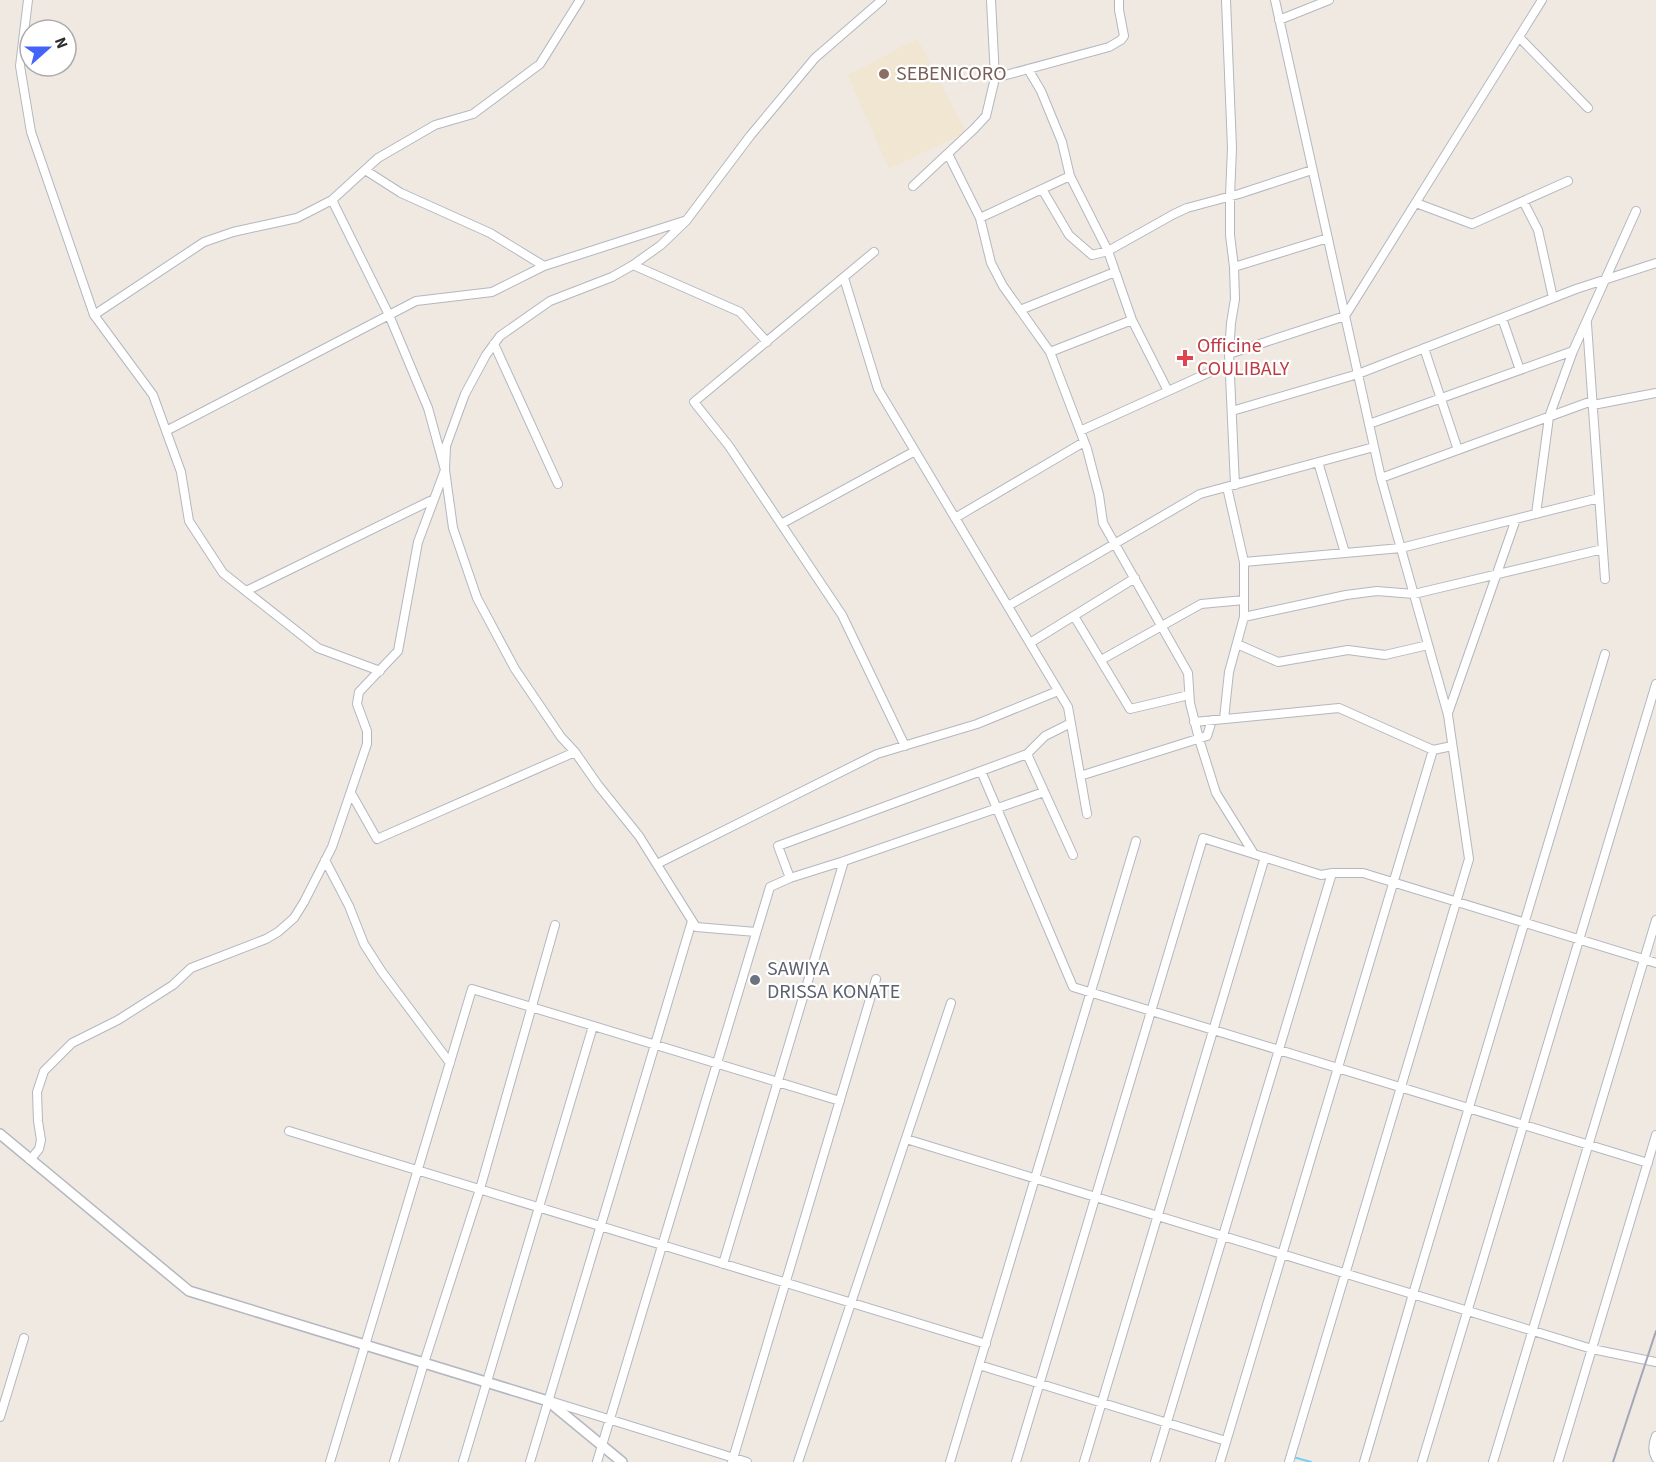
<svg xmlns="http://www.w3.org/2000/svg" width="1656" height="1462" font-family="'Source Sans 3',sans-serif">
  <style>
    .education { fill: #f0e6d1 }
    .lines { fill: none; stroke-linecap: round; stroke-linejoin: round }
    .stream { stroke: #75cff0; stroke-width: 2 }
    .minor-casing { stroke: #b4b7c1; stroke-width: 10 }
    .tertiary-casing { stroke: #b4b7c1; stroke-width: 12 }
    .minor { stroke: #fff; stroke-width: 8 }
    .tertiary { stroke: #fff; stroke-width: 9 }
    .rail { stroke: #a3a6b8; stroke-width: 2 }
    .education-dot { fill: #8d6e63; stroke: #fff; stroke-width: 2 }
    .health-dot { fill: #e0444e; stroke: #fff; stroke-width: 2 }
    .worship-dot { fill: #6b7280; stroke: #fff; stroke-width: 2 }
    .labels { text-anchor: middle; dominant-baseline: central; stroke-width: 4.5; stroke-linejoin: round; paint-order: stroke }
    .education-label { font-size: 20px; fill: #785e54; stroke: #fff; text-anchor: start }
    .health-label { font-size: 20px; fill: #be3a42; stroke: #fff; text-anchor: start }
    .worship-label { font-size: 20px; fill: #5b616d; stroke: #fff; text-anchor: start }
  </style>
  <rect width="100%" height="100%" fill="#efe9e1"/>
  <path class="education" d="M 917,39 L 966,132 L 889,169 L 848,75 Z"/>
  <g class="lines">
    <path class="stream" d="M 1293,1457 L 1311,1462"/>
    <g class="minor-casing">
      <path id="minor" d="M 28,0 L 20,66 L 31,132 L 94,315 L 153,395 L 181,472 L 189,521 L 223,573 L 318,648 L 380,671
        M 1226,0 L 1232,148 L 1230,196 L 1230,235 L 1234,267 L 1235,299 L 1231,323 L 1229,354 L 1235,485
        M 1275,0 L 1381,478 L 1448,715 L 1469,859 L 1289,1462
        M 1279,20 L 1329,0
        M 1519,37 L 1588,108
        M 1028,69 L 1041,91 L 1062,142 L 1070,176 L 1108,251 L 1132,320 L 1168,391
        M 995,78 L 1109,47 L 1121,40 L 1124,36 L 1119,10 L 1119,0
        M 948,154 L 980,218 L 991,263 L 1003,286 L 1050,352 L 1087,449 L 1099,495 L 1103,523 L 1188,673 L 1190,703 L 1199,739 L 1216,793 L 1254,854
        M 365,170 L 401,193 L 490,233 L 544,266
        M 913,186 L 974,129 L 986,116 L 995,78 L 991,0
        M 1042,189 L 1069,235 L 1092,255 L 1108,251 L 1174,214 L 1187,208 L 1239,194 L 1312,170
        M 332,200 L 389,315 L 428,408 L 445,470 L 453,528 L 477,598 L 515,669 L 561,737 L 575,752 L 598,785 L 639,836 L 696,927 L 756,932
        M 1523,201 L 1538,230 L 1553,298
        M 1416,203 L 1472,224 L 1568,181
        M 980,218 L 1070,176
        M 874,252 L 694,402 L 729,446 L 842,615 L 905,746
        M 633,265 L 740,312 L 767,342
        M 1234,267 L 1328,238
        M 844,278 L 878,389 L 1068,707 L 1087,814
        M 1020,310 L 1115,272
        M 94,315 L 204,242 L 233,232 L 297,218 L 332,200 L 378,158 L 435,125 L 473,114 L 540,64 L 580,0
        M 1502,318 L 1520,370
        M 1587,324 L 1605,579
        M 494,344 L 558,484
        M 1424,348 L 1458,450
        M 1050,352 L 1132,320
        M 1229,354 L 1345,316 L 1542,0
        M 1593,405 L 1656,393
        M 1232,411 L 1358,374 L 1576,289 L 1656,263
        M 1369,424 L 1573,351
        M 166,431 L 416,301 L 492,292 L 544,266 L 684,221
        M 1080,431 L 1230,363
        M 1318,462 L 1345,553
        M 1381,478 L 1592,401
        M 1536,514 L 1549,417 L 1573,351 L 1636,211
        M 955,518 L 1084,442
        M 781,524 L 915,451
        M 1244,562 L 1401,548 L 1599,498
        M 246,591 L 434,499
        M 1008,606 L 1200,494 L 1374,447
        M 1074,616 L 1130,709 L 1189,695
        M 1244,617 L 1346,595 L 1377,591 L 1414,594 L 1603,549
        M 1030,643 L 1135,578
        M 1237,644 L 1278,662 L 1348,650 L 1385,655 L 1428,645
        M 1101,660 L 1201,604 L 1244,600
        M 1448,713 L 1516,519
        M 1224,719 L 1229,672 L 1244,617 L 1244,562 L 1227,487
        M 1194,722 L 1339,708 L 1433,750 L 1452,746
        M 1027,754 L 1073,855
        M 981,771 L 1073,987 L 1648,1163
        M 1080,776 L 1207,736 L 1212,720
        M 351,793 L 377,839 L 575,752
        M 325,860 L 349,906 L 364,944 L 382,972 L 450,1063
        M 657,864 L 877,754 L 977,724 L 1058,691
        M 790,878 L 778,846 L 1027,754 L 1045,736 L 1071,723
        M 289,1131 L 986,1344
        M 906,1139 L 1592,1349 L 1656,1362
        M 30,1160 L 39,1149 L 41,1140 L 38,1121 L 37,1092 L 44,1071 L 72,1043 L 118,1020 L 173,985 L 191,968 L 266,939 L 278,932 L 294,918 L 304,902 L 332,847 L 367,744 L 367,731 L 357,704 L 359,692 L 398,651 L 418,542 L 445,470 L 446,446 L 465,394 L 486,355 L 500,336 L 550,301 L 612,277 L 633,265 L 661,245 L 686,221 L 750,136 L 815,58 L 882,0
        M 723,1264 L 844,861
        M 979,1365 L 1226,1441
        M 550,1401 L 747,1462
        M 0,1417 L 24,1338
        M 1656,1436 C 1653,1443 1652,1451 1656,1458
        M 330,1462 L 472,989 L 840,1101
        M 394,1462 L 424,1363 L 480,1189 L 555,925
        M 463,1462 L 593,1026
        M 530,1462 L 692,921
        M 597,1462 L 770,887 L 790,878 L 844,861 L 1044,792
        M 732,1462 L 876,979
        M 798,1462 L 951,1003
        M 950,1462 L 1136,841
        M 1016,1462 L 1203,838 L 1321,875 L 1332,873 L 1363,873 L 1656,963
        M 1084,1462 L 1265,857
        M 1155,1462 L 1332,873
        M 1220,1462 L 1433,750
        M 1364,1462 L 1413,1294 L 1605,654
        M 1422,1462 L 1656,684
        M 1493,1462 L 1656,920
        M 1558,1462 L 1656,1135"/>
    </g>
    <g class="tertiary-casing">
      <path id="tertiary" d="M 0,1134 L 189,1291 L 548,1401 L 622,1462"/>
    </g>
    <use href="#minor" class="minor"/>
    <use href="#tertiary" class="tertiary"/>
    <path class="rail" d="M 1613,1462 L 1656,1331"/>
  </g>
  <circle class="education-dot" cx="884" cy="74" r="6"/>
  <path class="health-dot" d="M1182 349h6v6h6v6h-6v6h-6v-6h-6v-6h6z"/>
  <circle class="worship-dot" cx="755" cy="980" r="6"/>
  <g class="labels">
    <g class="education-label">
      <text x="896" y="74">SEBENICORO</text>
    </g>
    <g class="health-label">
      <text x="1197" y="346">Officine<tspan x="1197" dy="23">COULIBALY</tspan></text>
    </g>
    <g class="worship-label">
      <text x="767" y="969">SAWIYA<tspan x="767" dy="23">DRISSA KONATE</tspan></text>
    </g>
  </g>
  <g transform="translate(48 48) rotate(69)"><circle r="28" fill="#ffffff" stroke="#ababab" stroke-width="1.5"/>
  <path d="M0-4.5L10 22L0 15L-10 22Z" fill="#4264fb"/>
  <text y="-9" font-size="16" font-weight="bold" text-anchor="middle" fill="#2e2e2e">N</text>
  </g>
</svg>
